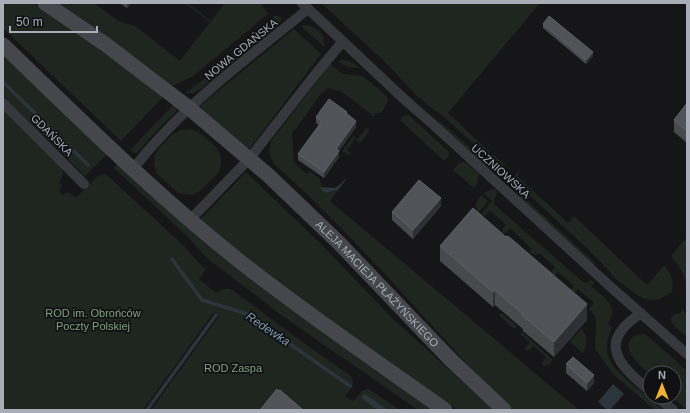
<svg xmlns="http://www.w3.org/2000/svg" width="690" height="413" font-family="Helvetica,sans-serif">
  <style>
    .green { fill: #1e261f }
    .water { fill: #2c353c }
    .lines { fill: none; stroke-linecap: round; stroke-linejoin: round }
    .stream { stroke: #2c353c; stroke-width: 3.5 }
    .street { stroke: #37383d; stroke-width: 10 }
    .secondary { stroke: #45474d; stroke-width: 15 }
    .wall { fill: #47494d }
    .shaded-wall { fill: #2f3033 }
    .building { fill: #525359; stroke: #5f6168 }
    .labels { text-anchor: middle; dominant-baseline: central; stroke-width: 3.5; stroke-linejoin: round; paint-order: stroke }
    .street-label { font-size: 11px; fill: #a8adb8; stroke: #111113 }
    .park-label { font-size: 11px; fill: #7fa381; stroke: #111113 }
    .water-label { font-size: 12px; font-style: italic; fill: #7f9bb3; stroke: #111113 }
  </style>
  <rect width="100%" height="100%" fill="#161618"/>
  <path class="green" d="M 3,3 L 33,3 L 65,23 L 164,96 L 121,141 L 3,28 Z
    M 57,3 L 94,3 L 117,20 L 124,23 L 135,26 L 180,61 L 210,22 L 185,3 L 187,3 L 211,21 L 225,3 L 261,3 L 263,7 L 268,14 L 193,76 L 173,86 L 103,34 Z
    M 321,3 L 540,3 L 448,113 L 490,152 L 487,156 L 444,117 L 429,106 L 417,96 L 385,62 Z
    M 273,16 L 278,16 L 282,18 L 279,24 L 272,31 L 201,89 L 193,93 L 185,93 L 199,83 L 269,25 L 273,20 Z
    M 305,25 C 317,26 326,35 324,47 L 301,26 Z
    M 294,29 L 321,54 L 250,148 L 248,148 L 201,108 L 201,105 Z
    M 3,54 L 107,154 L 85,176 L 3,96 Z
    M 342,60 L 350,61 L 360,68 L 347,67 L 338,61 Z
    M 331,64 L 340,72 L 343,74 L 363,76 L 387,96 L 388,101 L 383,111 L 379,113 L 375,113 L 374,116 L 372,116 L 371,114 L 342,92 L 328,88 L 320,95 L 296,129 L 295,129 L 292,133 L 294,162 L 296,163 L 295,164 L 307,174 L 310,171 L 320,179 L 322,187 L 321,187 L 325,193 L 338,190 L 330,201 L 579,410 L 514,410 L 494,391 L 467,364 L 384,273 L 346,233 L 309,196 L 273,163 L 269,152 L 269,149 L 272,140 L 327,68 Z
    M 174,104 L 179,109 L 157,130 L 137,153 L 134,153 L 130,150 Z
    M 3,109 L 61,166 L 63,174 L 59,183 L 62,185 L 59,191 L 63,195 L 68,192 L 76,198 L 98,176 L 103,174 L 107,175 L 184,246 L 199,263 L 206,269 L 199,279 L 216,293 C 223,289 227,287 234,291 L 290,333 L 351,376 C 356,384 351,389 345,396 L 353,401 L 362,391 L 368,389 L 373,392 L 400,410 L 388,410 L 364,393 L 361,398 L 377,410 L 151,410 L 219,316 L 213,313 L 143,410 L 3,410 Z
    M 405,115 L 410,116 L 449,152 L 449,155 L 444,161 L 400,120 Z
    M 440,121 L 488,164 L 499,169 L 490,169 L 486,166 L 439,122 Z
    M 367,127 L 369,130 L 368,133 L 360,143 L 355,139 L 347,150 L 352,154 L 348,155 L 342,151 L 353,136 L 358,139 Z
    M 181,130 L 191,129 L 200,133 L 216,147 L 219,152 L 221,158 L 221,165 L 219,172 L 200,191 L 192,195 L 182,194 L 176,191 L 157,174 L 154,164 L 155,155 L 160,147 L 173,134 Z
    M 493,154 L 504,164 L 508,161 L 503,167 L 489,159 Z
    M 464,162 L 468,164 L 479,174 L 477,184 L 474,188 L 453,170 L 459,163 Z
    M 117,163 L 434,410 L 418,410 L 339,355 L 338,355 L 280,314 L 212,262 L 203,254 L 190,239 L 114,168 Z
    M 519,170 L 518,177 L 568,223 L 574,216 L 647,285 L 664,265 C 671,273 674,282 672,292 L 660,299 L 654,300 L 645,299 L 637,295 L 616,279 L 593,254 L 524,190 L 519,182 L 514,177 Z
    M 245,173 L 248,174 L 320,243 L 394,320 L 494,410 L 457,410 L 294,295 L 200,220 Z
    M 513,183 L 520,194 L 595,263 L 593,264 L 522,199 L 517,193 Z
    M 491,189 L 495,189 L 497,192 L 494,202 L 495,205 L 583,282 L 586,283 L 591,280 L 595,282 L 591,286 C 604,298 620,305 608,324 L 612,327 C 599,356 613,368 634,386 C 644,394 654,402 663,410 L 655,410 L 614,375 L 595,349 L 596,321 L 594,315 L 589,309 L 594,303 L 578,289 L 573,295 L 569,292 L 574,286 L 558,272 L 553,277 L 549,274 L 555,267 L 539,253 L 536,255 L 529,253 L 532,249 L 510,228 L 505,233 L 502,233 L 502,230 L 506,225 L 490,211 L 485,216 L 481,214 L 492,201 L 484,194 L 486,192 Z
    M 481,195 L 488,201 L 479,212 C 473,206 477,201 481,195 Z
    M 687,237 L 687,283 L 680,268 L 671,256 Z
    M 681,309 L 682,309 L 687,315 L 687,337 C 680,331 658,316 681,313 Z
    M 501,313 L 517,326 L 514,329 L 499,315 Z
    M 581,329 C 588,334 587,346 583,353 L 570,342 Z
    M 522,332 L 553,360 L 549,365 L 545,366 L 542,364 L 542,363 L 546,357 L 533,346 L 528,351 L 525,350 L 525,348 L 530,343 L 520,334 Z
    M 642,334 L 646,335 L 649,337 L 687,371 L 687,410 L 672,397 L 674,397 L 674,373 L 650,373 L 650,375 C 642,366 623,353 630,340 C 633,336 637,335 642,334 Z"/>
  <path class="water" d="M 347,178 L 338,190 L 325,193 L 320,188 L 321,187 L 335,188 L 342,183 L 342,182 Z
    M 613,384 L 624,394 L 610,410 L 607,410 L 598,402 Z
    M 364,393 L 388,410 L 377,410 L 361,398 Z"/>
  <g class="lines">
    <path class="stream" d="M 3,82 L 88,165
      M 172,259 L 202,300 L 247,314 L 350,386
      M 147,410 L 216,315"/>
    <path class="street" d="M 302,3 L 404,99 L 436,127 L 613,289 L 687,354
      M 3,103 L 84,184
      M 133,169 C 182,106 247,59 308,9
      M 190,220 L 249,159 L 314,76 L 343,41
      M 641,313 C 635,318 626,323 622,330 C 602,354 634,377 650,391
      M 657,397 L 673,410"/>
    <g class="secondary">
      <path id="s1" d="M 45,3 L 105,44 L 189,108 L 268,175 L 338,242 L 451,360 L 504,410"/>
      <path d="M 3,45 C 83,122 163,202 251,270 C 314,319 380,364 445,410"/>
    </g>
  </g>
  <path class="wall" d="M 120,3 L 131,3 L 127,8 Z
    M 543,24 L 593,56 L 586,64 L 543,28 Z
    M 687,103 L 686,142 L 674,132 L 674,120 Z
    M 347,114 L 356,127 L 339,151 L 339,157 L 324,178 L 298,160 L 298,154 L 319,125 L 316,123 L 316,117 Z
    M 441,206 L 413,239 L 392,220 L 392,212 Z
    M 440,246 L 587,320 L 554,357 L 523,331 L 523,329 L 495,305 L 493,307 L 440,261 Z
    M 566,364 L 594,383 L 587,391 L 566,373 Z"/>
  <path class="shaded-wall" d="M 127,3 L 131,3 L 127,8 Z
    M 593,52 L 593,56 L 586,64 L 586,60 Z
    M 356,121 L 356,127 L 336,155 L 336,149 Z
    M 687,129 L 687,141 L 686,142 L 686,130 Z
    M 339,151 L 339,157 L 324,178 L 324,172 Z
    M 441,198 L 441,206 L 413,239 L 413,230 Z
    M 495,290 L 495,305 L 493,307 L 493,292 Z
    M 587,304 L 587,320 L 554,357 L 554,342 Z
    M 594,375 L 594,383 L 587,391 L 587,383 Z"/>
  <path class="building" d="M 549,16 L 593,52 L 586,60 L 543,24 Z
    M 329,99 L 347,112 L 346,113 L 356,121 L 336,149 L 339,151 L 324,172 L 298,154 L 322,121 L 316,117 Z
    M 687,103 L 687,129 L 686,130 L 674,120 Z
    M 419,180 L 441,198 L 413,230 L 392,212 Z
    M 473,208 L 506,237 L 508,236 L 587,304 L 554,342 L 523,316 L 524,315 L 495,290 L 493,292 L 440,246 Z
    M 573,357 L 594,375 L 587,383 L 566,364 Z
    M 277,389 L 279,391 L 280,390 L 303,410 L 260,410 Z"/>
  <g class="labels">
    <g class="street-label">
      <text transform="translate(241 49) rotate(-39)">NOWA GDAŃSKA</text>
      <text transform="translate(52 135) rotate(45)">GDAŃSKA</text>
      <text transform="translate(501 171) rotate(42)">UCZNIOWSKA</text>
      <text stroke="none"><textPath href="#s1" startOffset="436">ALEJA MACIEJA PŁAŻYŃSKIEGO</textPath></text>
    </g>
    <g class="park-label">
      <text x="93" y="313">ROD im. Obrońców<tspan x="93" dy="13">Poczty Polskiej</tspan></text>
      <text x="233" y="368">ROD Zaspa</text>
    </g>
    <g class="water-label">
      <text transform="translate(268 329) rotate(34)">Redewka</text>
    </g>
  </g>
  <rect width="690" height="413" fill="none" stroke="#a8adb8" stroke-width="8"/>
  <g transform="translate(662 385)"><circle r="19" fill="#111113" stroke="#4d4f55"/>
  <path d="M0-3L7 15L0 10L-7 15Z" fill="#f2b134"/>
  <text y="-6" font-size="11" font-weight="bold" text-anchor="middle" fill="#a8adb8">N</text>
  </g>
  <path d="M10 26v6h87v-6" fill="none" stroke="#a8adb8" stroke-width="2"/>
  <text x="16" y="26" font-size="12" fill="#a8adb8" stroke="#111113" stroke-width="3" paint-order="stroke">50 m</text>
</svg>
